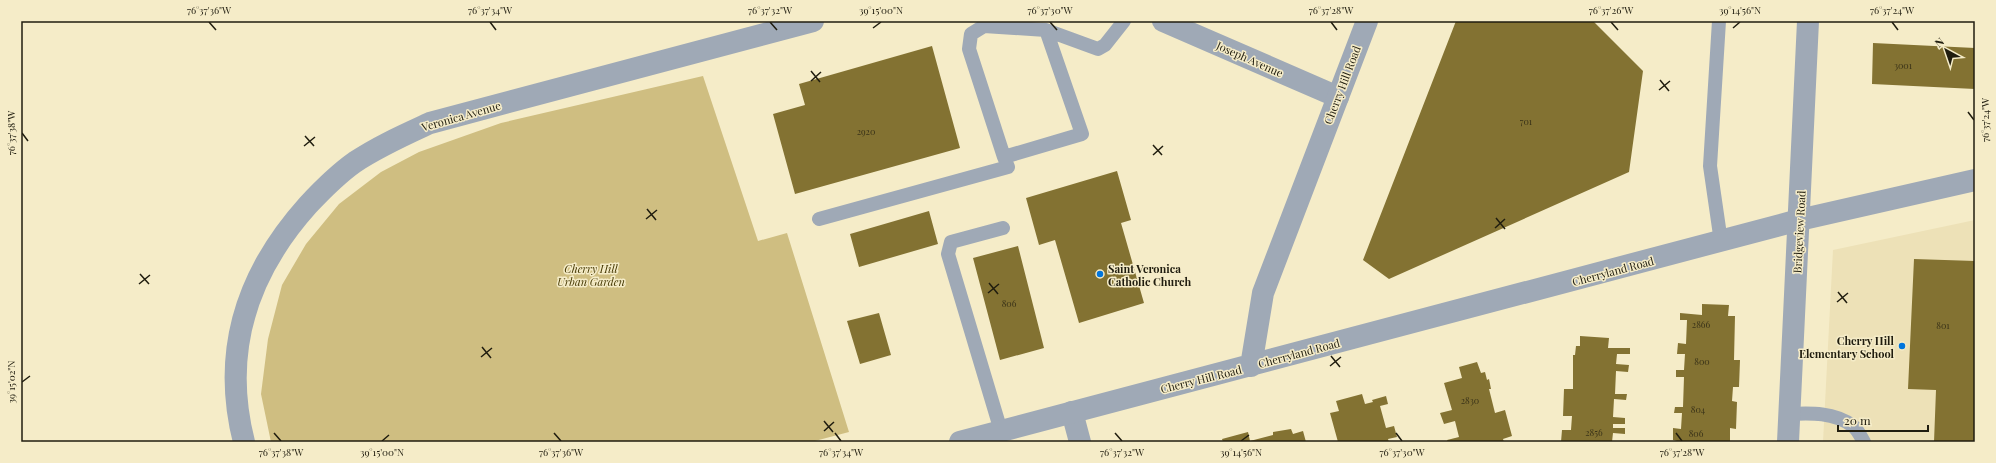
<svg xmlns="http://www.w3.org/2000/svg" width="1996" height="463" font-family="'Playfair Display',serif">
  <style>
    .built { fill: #ede1b7 }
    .green { fill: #cfbe81 }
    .building { fill: #837232 }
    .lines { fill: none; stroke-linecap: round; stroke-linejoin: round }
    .service { stroke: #9fa9b6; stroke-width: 14 }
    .minor { stroke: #9fa9b6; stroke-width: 22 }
    .tertiary { stroke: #9fa9b6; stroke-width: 22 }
    .ticks { fill: none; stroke: #201d0f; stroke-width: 1.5 }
    .poi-dot { fill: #0075dc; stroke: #f5ecc8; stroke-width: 1.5 }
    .labels { text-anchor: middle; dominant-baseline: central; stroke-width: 3; stroke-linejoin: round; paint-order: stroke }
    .number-label { font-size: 9px; fill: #393218 }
    .street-label { font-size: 11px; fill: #201d0f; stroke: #f5ecc8 }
    .park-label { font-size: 11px; font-style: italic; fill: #463903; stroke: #f5ecc8 }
    .poi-label { font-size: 11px; font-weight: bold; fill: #201d0f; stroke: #f5ecc8; text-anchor: start }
    .neatline { fill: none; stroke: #201d0f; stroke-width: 1.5 }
    .ticks-label { font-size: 10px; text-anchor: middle; fill: #201d0f }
  </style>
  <rect width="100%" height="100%" fill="#f5ecc8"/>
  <path class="built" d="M 1975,220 L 1975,442 L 1823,442 L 1833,250 Z"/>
  <path class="green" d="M 703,76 L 758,241 L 787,233 L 849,432 L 811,442 L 271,442 L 261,394 L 268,339 L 282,285 L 306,244 L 339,204 L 381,172 L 419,152 L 501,123 Z"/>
  <path class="building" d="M 1456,21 L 1593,21 L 1643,71 L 1629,172 L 1389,279 L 1363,260 Z
    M 1873,43 L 1975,48 L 1975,89 L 1872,84 Z
    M 932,46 L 960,148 L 795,194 L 773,114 L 805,105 L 799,84 Z
    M 1117,171 L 1131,220 L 1121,223 L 1144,303 L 1079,323 L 1055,240 L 1039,245 L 1026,198 Z
    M 929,211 L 938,244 L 859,267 L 850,234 Z
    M 1018,246 L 1044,348 L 1000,360 L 973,258 Z
    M 1914,259 L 1975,261 L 1975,442 L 1934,442 L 1936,390 L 1908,389 Z
    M 1702,304 L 1729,305 L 1728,316 L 1735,316 L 1734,360 L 1740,360 L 1739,387 L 1733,387 L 1732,401 L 1737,402 L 1736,429 L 1730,428 L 1730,442 L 1681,442 L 1673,440 L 1673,428 L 1681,429 L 1682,413 L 1674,413 L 1675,407 L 1683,407 L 1684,377 L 1676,377 L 1676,370 L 1684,370 L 1685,354 L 1677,354 L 1678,343 L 1686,344 L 1687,320 L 1680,320 L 1680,313 L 1702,315 Z
    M 879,313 L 891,355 L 860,364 L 847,321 Z
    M 1580,336 L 1609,338 L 1608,348 L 1630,348 L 1630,354 L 1617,354 L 1616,364 L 1629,365 L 1628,372 L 1616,371 L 1615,394 L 1627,394 L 1626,400 L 1614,399 L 1613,417 L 1625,418 L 1625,424 L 1613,424 L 1613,428 L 1625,428 L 1625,434 L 1613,433 L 1612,442 L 1561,442 L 1562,430 L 1571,430 L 1572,416 L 1563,416 L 1564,389 L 1573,389 L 1573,355 L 1575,355 L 1576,346 L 1580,346 Z
    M 1477,362 L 1481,373 L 1485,372 L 1487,380 L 1489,379 L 1491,389 L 1489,389 L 1495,413 L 1505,410 L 1512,436 L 1503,439 L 1504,442 L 1448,442 L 1447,440 L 1459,437 L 1455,421 L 1444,424 L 1440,413 L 1452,410 L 1444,383 L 1462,378 L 1459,367 Z
    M 1362,394 L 1365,404 L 1373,402 L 1372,400 L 1386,396 L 1388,404 L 1380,406 L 1386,428 L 1394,426 L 1397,437 L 1388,439 L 1389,442 L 1338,442 L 1330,413 L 1339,411 L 1336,401 Z
    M 1291,429 L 1293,434 L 1303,431 L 1306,442 L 1223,442 L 1222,439 L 1248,432 L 1250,441 L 1273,435 L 1273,432 Z"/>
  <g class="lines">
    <path class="service" d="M 1719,21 L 1710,166 L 1721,242
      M 1046,30 L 1082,134 L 1004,157 L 969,49 L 971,34 L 984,26 L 1046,30 L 1098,49 L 1105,45 L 1124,21
      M 819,219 L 1008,167 L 1004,157
      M 1789,414 C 1811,413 1834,412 1853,426 C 1858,430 1861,437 1864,442
      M 1001,431 L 948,254 L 951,242 L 1003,228"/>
    <path class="minor" d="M 1163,21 L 1338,97
      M 1072,412 L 1080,442
      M 244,442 C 221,352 247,273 308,205 C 322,190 338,174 355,162 C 379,146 404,135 430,123 L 813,21
      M 1788,442 L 1808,21"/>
    <path class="tertiary" d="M 1251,366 L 1263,293 L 1367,21
      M 960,442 L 1799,220 L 1975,180"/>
  </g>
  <path class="ticks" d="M 209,22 L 216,30M 490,22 L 496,30M 770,22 L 777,30M 1050,22 L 1057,30M 1331,22 L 1337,30M 1611,22 L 1618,30M 1892,22 L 1898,30M 873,28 L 881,22M 1733,28 L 1740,22M 811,71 L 820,82M 1660,80 L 1669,91M 811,81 L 821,72M 1659,90 L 1670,81M 1968,112 L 1974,120M 22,133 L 28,141M 305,136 L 314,146M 1153,145 L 1162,155M 304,146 L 315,137M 1153,155 L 1163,146M 647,209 L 656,220M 1496,218 L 1505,229M 646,219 L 657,210M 1495,228 L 1505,219M 140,274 L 149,284M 989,283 L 998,294M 139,284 L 150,275M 1838,292 L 1847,303M 988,293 L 999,284M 1837,302 L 1848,293M 482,347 L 491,358M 1331,356 L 1340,367M 481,357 L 492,348M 1330,366 L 1341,357M 22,382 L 30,376M 824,421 L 833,432M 824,431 L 834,422M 274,433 L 281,441M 554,433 L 561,441M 835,433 L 841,441M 1115,433 L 1122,441M 1396,433 L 1402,441M 1676,433 L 1682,441M 382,441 L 389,435M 1241,441 L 1249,435"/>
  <g class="poi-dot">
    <circle cx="1100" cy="274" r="4"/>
    <circle cx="1902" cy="346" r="4"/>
  </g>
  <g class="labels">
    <g class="number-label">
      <text x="1903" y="65">3001</text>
      <text x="1526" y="121">701</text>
      <text x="866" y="131">2920</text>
      <text x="1009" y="303">806</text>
      <text x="1701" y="324">2866</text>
      <text x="1943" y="325">801</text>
      <text x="1702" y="361">800</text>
      <text x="1470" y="400">2830</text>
      <text x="1698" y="409">804</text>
      <text x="1594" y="432">2856</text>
      <text x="1696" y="433">806</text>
    </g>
    <g class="street-label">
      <text transform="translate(1250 59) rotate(24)">Joseph Avenue</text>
      <text transform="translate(1342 85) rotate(-69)">Cherry Hill Road</text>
      <text transform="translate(461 116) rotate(-16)">Veronica Avenue</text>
      <text transform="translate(1799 232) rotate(-87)">Bridgeview Road</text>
      <text transform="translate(1613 271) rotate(-15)">Cherryland Road</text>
      <text transform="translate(1299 353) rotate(-15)">Cherryland Road</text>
      <text transform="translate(1201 379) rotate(-14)">Cherry Hill Road</text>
    </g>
    <g class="park-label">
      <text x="591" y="268">Cherry Hill<tspan x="591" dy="13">Urban Garden</tspan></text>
    </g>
    <g class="poi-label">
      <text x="1108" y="268">Saint Veronica<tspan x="1108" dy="13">Catholic Church</tspan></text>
      <text x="1894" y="340" text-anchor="end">Cherry Hill<tspan x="1894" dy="13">Elementary School</tspan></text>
    </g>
  </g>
  <rect width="1996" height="463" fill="none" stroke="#f5ecc8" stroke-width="44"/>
  <g transform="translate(1946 50) rotate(320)" stroke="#f5ecc8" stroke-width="3" paint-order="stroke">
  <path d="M0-3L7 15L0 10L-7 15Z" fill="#201d0f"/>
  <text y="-6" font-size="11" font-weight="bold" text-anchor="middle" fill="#201d0f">N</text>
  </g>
  <path d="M1838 425v6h90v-6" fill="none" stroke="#201d0f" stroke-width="2"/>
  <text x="1844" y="425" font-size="12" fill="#201d0f" stroke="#f5ecc8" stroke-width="3" paint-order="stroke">20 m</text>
  <rect x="22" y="22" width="1952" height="419" class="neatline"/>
  <g class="ticks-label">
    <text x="209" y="14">76°37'36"W</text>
    <text x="490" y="14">76°37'34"W</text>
    <text x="770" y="14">76°37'32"W</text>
    <text x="881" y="14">39°15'00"N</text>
    <text x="1050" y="14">76°37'30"W</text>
    <text x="1331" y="14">76°37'28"W</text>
    <text x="1611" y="14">76°37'26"W</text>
    <text x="1740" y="14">39°14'56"N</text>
    <text x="1892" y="14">76°37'24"W</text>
    <text transform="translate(1985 120) rotate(-90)" y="4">76°37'24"W</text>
    <text transform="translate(11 133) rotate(-90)" y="4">76°37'38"W</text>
    <text transform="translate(11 382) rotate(-90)" y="4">39°15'02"N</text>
    <text x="281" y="456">76°37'38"W</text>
    <text x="382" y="456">39°15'00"N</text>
    <text x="561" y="456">76°37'36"W</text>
    <text x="841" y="456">76°37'34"W</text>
    <text x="1122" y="456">76°37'32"W</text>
    <text x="1241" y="456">39°14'56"N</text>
    <text x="1402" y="456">76°37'30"W</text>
    <text x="1682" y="456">76°37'28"W</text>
  </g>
</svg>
